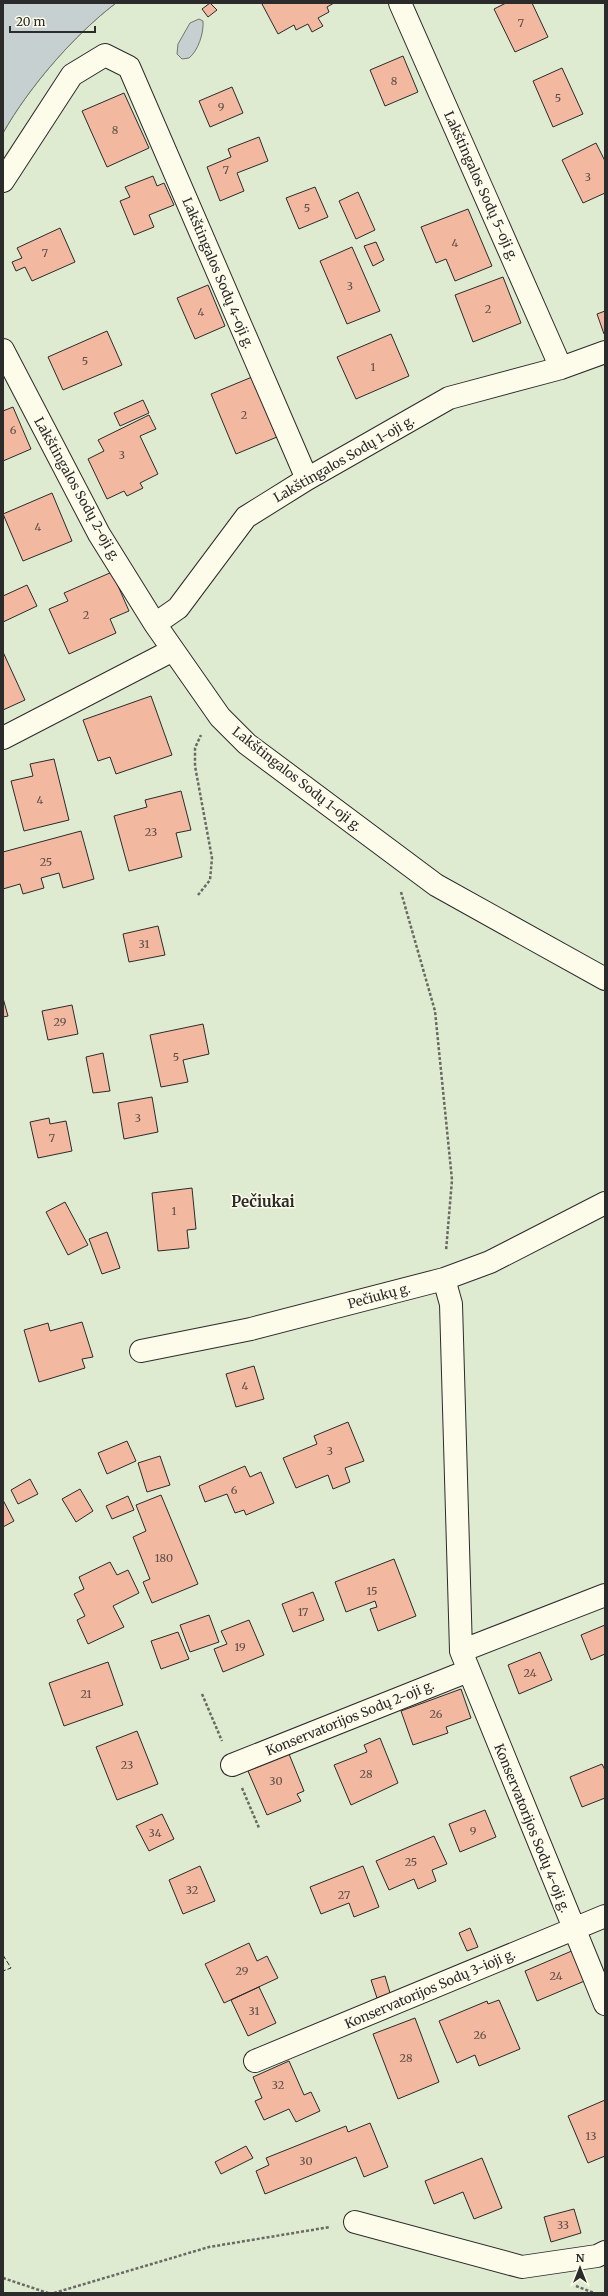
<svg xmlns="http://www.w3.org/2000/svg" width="608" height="2296" font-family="Merriweather,serif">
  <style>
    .green { fill: #deebd1; stroke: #74746e }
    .water { fill: #c7d0d0; stroke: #74746e }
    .building { fill: #f2b8a0; stroke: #2b2b2b }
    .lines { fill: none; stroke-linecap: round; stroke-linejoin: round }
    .minor-casing { stroke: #2b2b2b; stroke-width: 24 }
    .path { stroke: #6a6964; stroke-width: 2.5; stroke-dasharray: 3 2; stroke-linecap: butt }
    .minor { stroke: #fdfbea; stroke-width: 22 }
    .fence { stroke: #2b2b2b; stroke-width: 1; stroke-dasharray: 5 2; stroke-linecap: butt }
    .labels { text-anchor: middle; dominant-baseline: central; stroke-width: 3; stroke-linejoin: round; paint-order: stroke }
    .number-label { font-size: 11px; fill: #5d4e48 }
    .street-label { font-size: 13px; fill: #2b2b2b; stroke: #fdfbea }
    .quarter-label { font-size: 15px; font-weight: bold; fill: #2b2b2b; stroke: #fdfbea }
  </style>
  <rect width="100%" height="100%" fill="#fdfbea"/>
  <path class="green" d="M 116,3 L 605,3 L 605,2293 L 3,2293 L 3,133 C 29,87 74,35 116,3 Z"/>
  <path class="water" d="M 3,3 L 116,3 C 74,35 29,87 3,133 Z
    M 199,19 L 203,21 C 204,33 198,51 189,58 L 182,59 L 177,54 L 178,44 L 190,23 Z"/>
  <path class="building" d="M 210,3 L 217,10 L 208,17 L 202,9 Z
    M 265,3 L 334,3 L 327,7 L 329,12 L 318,18 L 323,26 L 312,32 L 308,24 L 296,30 L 294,25 L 278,34 L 262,4 Z
    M 506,3 L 532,3 L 548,37 L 515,52 L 494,9 Z
    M 403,56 L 418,92 L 385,106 L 370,70 Z
    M 562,68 L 583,114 L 553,127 L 533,81 Z
    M 232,87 L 243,113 L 210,127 L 199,101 Z
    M 124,93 L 149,148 L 107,167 L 82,111 Z
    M 259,137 L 268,161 L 237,173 L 244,191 L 220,201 L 207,167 L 231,157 L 228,149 Z
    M 596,143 L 605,161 L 605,193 L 583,203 L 562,160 Z
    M 153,176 L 157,186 L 164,183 L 174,205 L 149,215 L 154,227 L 134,235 L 120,201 L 130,197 L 125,187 Z
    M 315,187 L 328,217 L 299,229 L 286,198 Z
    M 358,192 L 375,230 L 356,239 L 339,201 Z
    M 468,209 L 492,266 L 455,281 L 446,259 L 436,263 L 421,227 Z
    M 60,228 L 75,262 L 32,281 L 25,267 L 16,271 L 12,262 L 22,258 L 17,248 Z
    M 376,242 L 384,260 L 373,266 L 364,246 Z
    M 352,247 L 380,311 L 347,324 L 320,261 Z
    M 503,277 L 521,323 L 473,342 L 455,295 Z
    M 208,285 L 225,326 L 195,339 L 177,298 Z
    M 605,311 L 605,334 L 604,334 L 597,314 Z
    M 107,331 L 122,365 L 63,390 L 48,357 Z
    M 391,334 L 409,376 L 356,399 L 337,357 Z
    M 252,377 L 277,437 L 236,454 L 211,394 Z
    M 143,400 L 149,413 L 120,426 L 114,413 Z
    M 13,407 L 31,449 L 3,461 L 3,411 Z
    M 149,415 L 156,429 L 140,436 L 158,474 L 140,483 L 143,488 L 127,496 L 124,491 L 107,499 L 88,459 L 104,451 L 98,440 Z
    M 52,493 L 72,541 L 23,561 L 3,514 Z
    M 112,572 L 129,611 L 110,619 L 116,633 L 69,654 L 49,609 L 68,601 L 64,593 Z
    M 27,585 L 37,606 L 3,622 L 3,596 Z
    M 3,652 L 25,700 L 3,710 Z
    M 151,696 L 172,755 L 116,774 L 110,757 L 98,761 L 83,720 Z
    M 54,759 L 69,820 L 24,831 L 11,781 L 33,776 L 30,764 Z
    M 181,791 L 191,830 L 176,833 L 182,857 L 129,871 L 114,816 L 147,807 L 145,800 Z
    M 81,831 L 94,879 L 63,888 L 59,873 L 41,878 L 44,888 L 23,894 L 20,884 L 3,889 L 3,852 Z
    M 158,926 L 165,955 L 129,962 L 123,934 Z
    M 3,998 L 8,1016 L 3,1017 Z
    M 72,1005 L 78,1034 L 48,1040 L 42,1011 Z
    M 203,1024 L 209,1054 L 183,1060 L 188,1082 L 161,1087 L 150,1035 Z
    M 103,1053 L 110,1091 L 93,1093 L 86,1057 Z
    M 152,1097 L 158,1132 L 124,1139 L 118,1103 Z
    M 49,1118 L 50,1124 L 66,1121 L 72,1151 L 38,1158 L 30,1122 Z
    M 192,1188 L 196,1229 L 187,1230 L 189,1248 L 158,1251 L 152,1193 Z
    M 65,1202 L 88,1245 L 68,1255 L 46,1212 Z
    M 107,1232 L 120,1268 L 102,1274 L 89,1239 Z
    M 82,1322 L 93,1357 L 82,1359 L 85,1368 L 39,1382 L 24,1330 L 48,1323 L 50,1331 Z
    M 254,1366 L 264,1399 L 236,1407 L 226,1374 Z
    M 348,1422 L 364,1461 L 345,1468 L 350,1482 L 333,1489 L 328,1475 L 296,1488 L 283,1458 L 317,1444 L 314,1436 Z
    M 127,1441 L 136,1461 L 107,1474 L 98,1453 Z
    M 160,1456 L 170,1485 L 147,1492 L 138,1463 Z
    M 245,1466 L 250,1477 L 261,1472 L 274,1503 L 246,1515 L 244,1510 L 235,1513 L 227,1494 L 205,1502 L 199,1486 Z
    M 30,1479 L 38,1494 L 18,1504 L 11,1490 Z
    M 80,1489 L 93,1511 L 76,1522 L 62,1499 Z
    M 161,1495 L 198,1584 L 152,1603 L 143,1582 L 150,1579 L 133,1537 L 146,1531 L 136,1505 Z
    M 128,1496 L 134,1510 L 112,1519 L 106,1506 Z
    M 3,1500 L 14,1521 L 3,1527 Z
    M 394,1559 L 416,1616 L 378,1631 L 370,1609 L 377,1607 L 375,1601 L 346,1612 L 335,1582 Z
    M 110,1562 L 117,1575 L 128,1570 L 139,1593 L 113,1606 L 124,1627 L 88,1644 L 77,1620 L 85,1616 L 74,1594 L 84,1589 L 79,1577 Z
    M 313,1592 L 324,1620 L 293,1632 L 282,1604 Z
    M 209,1615 L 219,1642 L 190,1652 L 180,1625 Z
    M 249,1620 L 264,1655 L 223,1672 L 214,1649 L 227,1644 L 221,1631 Z
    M 605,1625 L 605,1654 L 591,1660 L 581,1635 Z
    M 178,1632 L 189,1659 L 161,1669 L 151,1641 Z
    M 540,1652 L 552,1680 L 519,1694 L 508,1665 Z
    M 108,1662 L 123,1705 L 64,1726 L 49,1683 Z
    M 461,1689 L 471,1718 L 446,1727 L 448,1733 L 413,1745 L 401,1711 Z
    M 137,1731 L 158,1784 L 117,1800 L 96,1747 Z
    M 380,1738 L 398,1783 L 351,1805 L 334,1765 L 367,1752 L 364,1745 Z
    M 289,1754 L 304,1791 L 297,1794 L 301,1801 L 267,1815 L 248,1771 Z
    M 602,1764 L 605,1770 L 605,1798 L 582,1807 L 570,1777 Z
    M 485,1810 L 496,1837 L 460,1852 L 449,1824 Z
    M 162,1814 L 174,1839 L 149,1851 L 136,1826 Z
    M 434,1836 L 447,1864 L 432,1870 L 436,1881 L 418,1889 L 414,1879 L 389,1890 L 376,1861 Z
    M 200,1866 L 215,1901 L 183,1914 L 169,1880 Z
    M 363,1866 L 379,1907 L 354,1917 L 349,1903 L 321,1914 L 310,1887 Z
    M 470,1928 L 478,1947 L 467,1951 L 459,1933 Z
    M 249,1943 L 257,1961 L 267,1956 L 278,1978 L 224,2003 L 205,1964 Z
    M 574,1950 L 587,1980 L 537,2001 L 525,1971 Z
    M 385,1976 L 390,1993 L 377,1998 L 371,1980 Z
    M 259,1987 L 276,2023 L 248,2036 L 231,2000 Z
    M 499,2000 L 520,2049 L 479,2066 L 475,2055 L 457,2063 L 439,2021 L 487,2001 L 488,2004 Z
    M 415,2018 L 439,2082 L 398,2099 L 373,2034 Z
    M 289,2061 L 304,2095 L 311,2092 L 320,2111 L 296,2122 L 289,2109 L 264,2120 L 255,2101 L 262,2098 L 253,2077 Z
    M 605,2100 L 605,2156 L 588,2163 L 568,2116 Z
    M 370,2123 L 388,2167 L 364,2177 L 356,2157 L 265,2194 L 256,2171 L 269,2165 L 266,2158 L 346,2126 L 348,2132 Z
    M 246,2146 L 253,2158 L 221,2174 L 215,2162 Z
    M 482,2158 L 502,2208 L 474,2219 L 463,2192 L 434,2204 L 425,2181 Z
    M 574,2209 L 581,2233 L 551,2242 L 544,2217 Z"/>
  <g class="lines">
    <g class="minor-casing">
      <path id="minor" d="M 400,3 L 561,368
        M 3,181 L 72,75 L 105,55 L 129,67 L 307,479
        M 3,350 L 99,534 L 155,624 L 220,717 L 247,744 L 436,885 L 605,979
        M 155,624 L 178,608 L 246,517 L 307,479 L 449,398 L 561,368 L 605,352
        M 3,738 L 173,650
        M 444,1279 L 451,1304 L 461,1651 L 605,2004
        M 141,1351 L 251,1329 L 444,1279 L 490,1262 L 605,1203
        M 461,1651 L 605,1595
        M 232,1765 L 468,1671
        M 255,2061 L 605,1916
        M 355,2222 L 522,2267 L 597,2256 L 605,2252"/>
    </g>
    <path class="path" d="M 401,892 L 435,1011 L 452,1180 L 446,1251
      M 198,895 L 210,880 L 212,858 L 195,766 L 195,748 L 201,735
      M 202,1694 L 222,1741
      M 242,1788 L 259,1828
      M 3,2278 L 48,2293
      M 576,2286 L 594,2293
      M 54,2293 L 209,2247 L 330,2227"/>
    <use href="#minor" class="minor"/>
    <path class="fence" d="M 3,1955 L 11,1968 L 3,1971"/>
  </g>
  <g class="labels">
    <g class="number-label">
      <text x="521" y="23">7</text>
      <text x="394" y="81">8</text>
      <text x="558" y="98">5</text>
      <text x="221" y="107">9</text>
      <text x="115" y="130">8</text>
      <text x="226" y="170">7</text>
      <text x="588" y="177">3</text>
      <text x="307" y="208">5</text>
      <text x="455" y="243">4</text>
      <text x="45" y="253">7</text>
      <text x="350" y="286">3</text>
      <text x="488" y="309">2</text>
      <text x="201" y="312">4</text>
      <text x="85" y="361">5</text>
      <text x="373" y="367">1</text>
      <text x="244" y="415">2</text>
      <text x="13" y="430">6</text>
      <text x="122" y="455">3</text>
      <text x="38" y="527">4</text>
      <text x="86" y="615">2</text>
      <text x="40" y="800">4</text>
      <text x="151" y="832">23</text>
      <text x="46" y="862">25</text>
      <text x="144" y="944">31</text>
      <text x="60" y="1022">29</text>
      <text x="176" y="1057">5</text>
      <text x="138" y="1118">3</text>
      <text x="52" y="1138">7</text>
      <text x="174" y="1211">1</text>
      <text x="245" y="1386">4</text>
      <text x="330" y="1451">3</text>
      <text x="234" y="1490">6</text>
      <text x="164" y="1558">180</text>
      <text x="372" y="1591">15</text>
      <text x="303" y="1612">17</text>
      <text x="240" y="1647">19</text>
      <text x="530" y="1673">24</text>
      <text x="86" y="1694">21</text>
      <text x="436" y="1714">26</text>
      <text x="127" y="1765">23</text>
      <text x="366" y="1774">28</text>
      <text x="276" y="1781">30</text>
      <text x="473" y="1831">9</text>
      <text x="155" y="1833">34</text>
      <text x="411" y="1862">25</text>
      <text x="192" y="1890">32</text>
      <text x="344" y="1895">27</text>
      <text x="242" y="1971">29</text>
      <text x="556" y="1976">24</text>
      <text x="254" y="2011">31</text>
      <text x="480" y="2035">26</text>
      <text x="406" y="2058">28</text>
      <text x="278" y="2085">32</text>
      <text x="591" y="2136">13</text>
      <text x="306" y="2161">30</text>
      <text x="563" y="2225">33</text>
    </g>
    <g class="street-label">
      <text transform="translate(481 186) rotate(66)">Lakštingalos Sodų 5-oji g.</text>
      <text transform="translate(218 273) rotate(67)">Lakštingalos Sodų 4-oji g.</text>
      <text transform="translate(344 459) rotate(-30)">Lakštingalos Sodų 1-oji g.</text>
      <text transform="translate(77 489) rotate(61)">Lakštingalos Sodų 2-oji g.</text>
      <text transform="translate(297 779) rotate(38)">Lakštingalos Sodų 1-oji g.</text>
      <text transform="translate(379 1296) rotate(-15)">Pečiukų g.</text>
      <text transform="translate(350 1718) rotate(-22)">Konservatorijos Sodų 2-oji g.</text>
      <text transform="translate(532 1828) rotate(68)">Konservatorijos Sodų 4-oji g.</text>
      <text transform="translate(430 1989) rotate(-23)">Konservatorijos Sodų 3-ioji g.</text>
    </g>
    <g class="quarter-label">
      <text x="263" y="1201">Pečiukai</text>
    </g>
  </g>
  <rect width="608" height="2296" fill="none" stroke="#2b2b2b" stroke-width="8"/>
  <g transform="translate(580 2268)" stroke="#fdfbea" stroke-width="3" paint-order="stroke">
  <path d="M0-3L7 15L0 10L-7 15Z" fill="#2b2b2b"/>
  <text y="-6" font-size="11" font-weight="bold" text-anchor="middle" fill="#2b2b2b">N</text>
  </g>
  <path d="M10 26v6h85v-6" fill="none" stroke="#2b2b2b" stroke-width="2"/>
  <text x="16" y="26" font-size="12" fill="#2b2b2b" stroke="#fdfbea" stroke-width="3" paint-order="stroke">20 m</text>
</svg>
